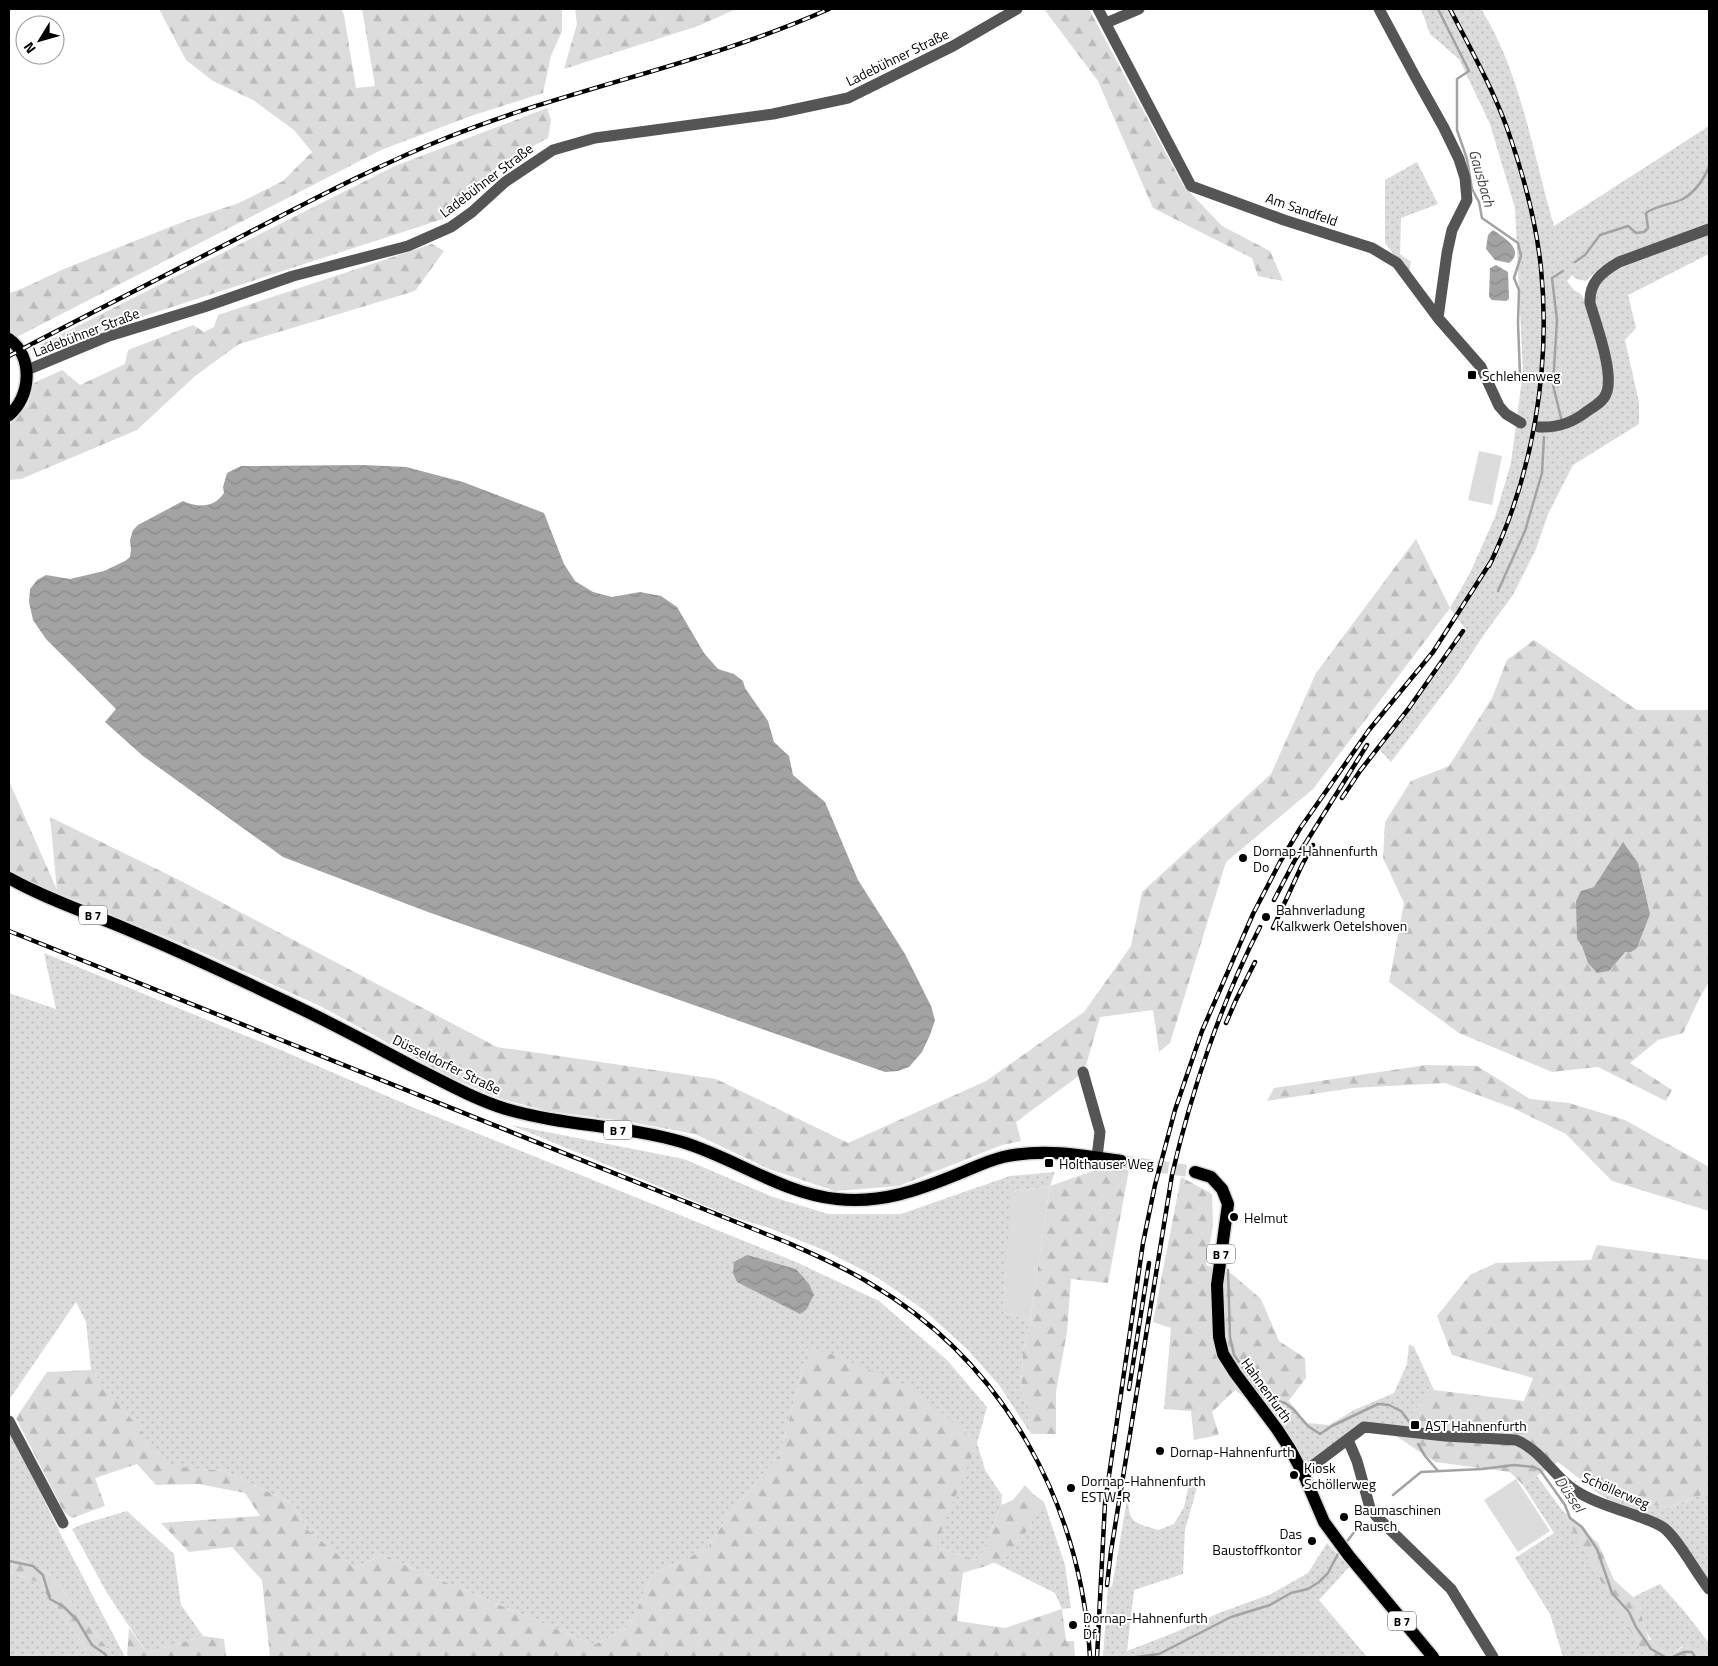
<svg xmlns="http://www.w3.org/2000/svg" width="1718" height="1666" font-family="'Titillium Web',sans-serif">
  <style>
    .grass { fill: url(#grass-dots) }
    .forest { fill: url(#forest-firs) }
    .green { fill: #dcdcdc }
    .water { fill: url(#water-waves) }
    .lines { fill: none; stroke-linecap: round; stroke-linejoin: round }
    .stream { stroke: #a3a3a3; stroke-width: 2.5 }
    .minor-tunnel { stroke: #d9d9d9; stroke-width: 11; stroke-dasharray: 11 5.5; stroke-linecap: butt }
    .major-tunnel { stroke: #d9d9d9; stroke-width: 12; stroke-dasharray: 12 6; stroke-linecap: butt }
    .major-casing { stroke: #dbdbdb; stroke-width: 15 }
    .minor { stroke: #555; stroke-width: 11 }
    .major { stroke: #000; stroke-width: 12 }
    .rail-casing { stroke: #000; stroke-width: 4.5 }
    .rail { stroke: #fff; stroke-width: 2.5; stroke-dasharray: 8; stroke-linecap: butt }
    .poi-dot { fill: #000; stroke: #fff; stroke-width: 2 }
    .labels { text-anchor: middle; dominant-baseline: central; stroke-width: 4; stroke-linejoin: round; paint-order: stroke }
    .shield { fill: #fff; stroke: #4c4c4c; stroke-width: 1 }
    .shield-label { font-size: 12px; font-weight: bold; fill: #000 }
    .street-label { font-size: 14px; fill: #000; stroke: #fff }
    .poi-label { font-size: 14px; fill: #000; stroke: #fff; text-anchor: start }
    .water-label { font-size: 15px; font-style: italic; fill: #444; stroke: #fff }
  </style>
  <defs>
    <pattern id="grass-dots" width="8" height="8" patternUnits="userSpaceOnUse" patternTransform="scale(1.25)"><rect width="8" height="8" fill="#dcdcdc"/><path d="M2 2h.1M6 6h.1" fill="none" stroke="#bbb" stroke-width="1.8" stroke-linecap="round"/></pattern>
    <pattern id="forest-firs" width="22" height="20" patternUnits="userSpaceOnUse" patternTransform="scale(1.25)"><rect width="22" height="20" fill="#dcdcdc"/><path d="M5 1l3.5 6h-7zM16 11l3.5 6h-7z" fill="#bbb"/></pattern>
    <pattern id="water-waves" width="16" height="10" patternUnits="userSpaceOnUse" patternTransform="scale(1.25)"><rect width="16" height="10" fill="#a3a3a3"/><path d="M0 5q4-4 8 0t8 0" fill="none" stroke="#8b8b8b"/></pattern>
  </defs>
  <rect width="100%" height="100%" fill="#fff"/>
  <path class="grass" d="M 1421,9 L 1481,9 C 1521,72 1533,155 1554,226 L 1709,126 L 1709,227 L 1601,267 L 1586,281 L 1576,279 L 1572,275 L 1567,281 L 1574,290 L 1581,294 L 1586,302 L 1602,354 L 1608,400 L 1595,306 L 1595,296 L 1598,285 L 1617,267 L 1709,234 L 1709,254 L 1628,295 L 1636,328 L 1625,340 L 1639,402 L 1639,424 L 1573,465 L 1548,514 L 1536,549 L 1513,595 L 1485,633 L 1456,677 L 1391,762 L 1380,750 L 1466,630 L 1450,608 L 1470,573 L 1495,517 L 1511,463 L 1523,371 L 1515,208 L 1490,124 L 1459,59 L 1430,34 Z
    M 1417,162 L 1438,204 L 1401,218 L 1400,254 L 1411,262 L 1409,274 L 1385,243 L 1385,180 Z
    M 44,953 L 283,1051 L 417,1109 L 796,1262 L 879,1301 L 947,1360 L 987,1407 L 977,1443 L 985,1470 L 1002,1495 L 1001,1505 L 982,1554 L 976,1560 L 935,1547 L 808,1348 L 780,1454 L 728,1516 L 707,1549 L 652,1574 L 629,1627 L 594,1645 L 405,1565 L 383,1554 L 355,1568 L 305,1528 L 294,1504 L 224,1471 L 170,1467 L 91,1370 L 86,1322 L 76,1302 L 9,1400 L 9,993 L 56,1009 Z
    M 511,1125 L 684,1159 L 773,1197 L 828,1214 L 901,1214 L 1010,1176 L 1055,1172 L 1050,1186 L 1012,1192 L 1003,1312 L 1030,1321 L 1023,1352 L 1021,1389 L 1025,1401 L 1031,1434 L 999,1385 L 967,1349 L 924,1310 L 878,1278 L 826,1251 L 769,1228 L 730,1216 Z
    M 1409,1344 L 1414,1347 L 1434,1390 L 1393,1434 L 1357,1431 L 1304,1468 L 1274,1420 L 1289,1401 L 1307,1423 L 1329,1425 L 1354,1410 L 1394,1393 L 1407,1364 Z
    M 9,1432 L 12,1434 L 62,1537 L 125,1657 L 114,1657 L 51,1575 L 9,1554 Z
    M 1537,1476 L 1562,1510 L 1646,1657 L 1563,1657 L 1550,1614 L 1515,1558 L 1554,1533 L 1523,1485 Z
    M 1190,1479 L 1197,1480 L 1196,1491 L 1185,1530 L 1183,1574 L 1134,1590 L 1127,1651 L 1176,1632 L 1219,1613 L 1271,1594 L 1308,1573 L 1327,1543 L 1349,1567 L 1319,1600 L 1367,1657 L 1103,1657 L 1108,1587 L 1112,1587 L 1128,1494 C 1128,1523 1133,1522 1158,1530 L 1174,1524 L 1184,1507 Z
    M 1709,1492 L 1709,1585 L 1664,1526 L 1613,1502 L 1599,1494 L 1668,1508 Z
    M 1044,1502 L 1065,1565 L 1071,1608 L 1062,1609 L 1055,1593 L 993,1562 C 1017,1550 1031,1524 1044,1502 Z
    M 127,1511 L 174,1554 L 181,1605 L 203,1636 L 147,1653 L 107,1593 L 72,1529 L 83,1524 Z
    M 9,1572 L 37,1582 L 92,1657 L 9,1657 Z
    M 1660,1584 L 1685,1612 L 1709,1643 L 1709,1657 L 1698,1648 L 1681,1647 L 1670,1656 C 1648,1642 1644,1631 1640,1606 L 1635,1602 L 1633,1597 Z"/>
  <path class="forest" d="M 159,9 L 341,9 L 344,15 L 356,88 L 375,86 L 362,9 L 562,9 L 562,31 L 551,56 L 543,93 L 471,116 L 381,150 L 9,341 L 9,293 L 19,290 L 64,269 L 188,220 L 239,203 L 283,181 L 312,152 L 294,130 L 253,100 L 213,81 L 186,60 Z
    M 575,9 L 736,9 L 698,26 L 564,69 L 577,24 Z
    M 1044,9 L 1089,9 L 1183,185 L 1222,226 L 1270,251 L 1283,281 L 1258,276 L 1252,258 L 1153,208 L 1098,81 Z
    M 547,108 L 551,120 L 548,138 L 500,164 L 443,219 L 107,328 L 44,353 L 40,345 L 395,166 Z
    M 432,244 L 444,251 L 415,291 L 239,344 L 195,376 L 137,430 L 21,479 L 9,480 L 9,425 L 28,405 L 34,383 L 62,370 L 80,385 L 125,364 L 128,350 L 193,325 L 204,332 L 214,327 L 218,315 Z
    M 1416,539 L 1450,608 L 1313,789 L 1226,862 L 1170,1043 L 1159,1052 L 1153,1010 L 1100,1017 L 1084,1072 L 1016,1122 L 1021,1141 L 1002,1145 L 899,1186 L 835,1191 L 769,1169 L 695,1134 L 630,1122 L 548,1111 L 501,1099 L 452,1078 L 320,1006 L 188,946 L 21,878 L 9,871 L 9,781 L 57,890 L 50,817 L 181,881 L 497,1047 L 716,1079 L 848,1143 L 986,1081 L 1084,1012 L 1131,946 L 1142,892 L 1271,774 L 1316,673 Z
    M 1534,640 L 1637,710 L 1709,710 L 1709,982 L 1700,997 L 1683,1033 L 1658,1040 L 1630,1063 L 1672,1090 L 1666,1101 L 1598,1067 L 1552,1072 L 1459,1033 L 1389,982 L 1404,903 L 1383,858 L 1385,822 L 1411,781 L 1449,766 L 1492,698 L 1507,660 Z
    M 1426,1065 L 1477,1066 L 1530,1099 L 1569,1103 L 1625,1120 L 1709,1167 L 1709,1211 L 1612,1181 L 1566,1134 L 1513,1108 L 1445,1083 L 1352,1088 L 1267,1101 L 1274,1088 Z
    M 1107,1166 L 1129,1170 L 1108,1283 L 1071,1279 L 1067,1332 L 1056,1392 L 1056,1434 L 1031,1434 L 1025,1401 L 1021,1389 L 1023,1352 L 1030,1321 L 1050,1186 Z
    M 1181,1177 L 1212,1194 L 1213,1226 L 1206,1265 L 1232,1274 L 1261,1299 L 1279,1341 L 1305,1358 L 1306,1378 L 1274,1420 L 1235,1390 L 1212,1412 L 1219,1435 L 1194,1440 L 1191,1411 L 1164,1409 L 1171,1328 L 1153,1322 Z
    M 1597,1245 L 1709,1260 L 1709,1492 L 1668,1508 L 1599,1494 L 1558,1462 L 1523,1485 L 1510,1472 L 1435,1462 L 1393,1434 L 1434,1390 L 1524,1401 L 1533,1378 L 1452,1355 L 1437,1316 L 1470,1275 L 1496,1263 L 1591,1260 Z
    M 808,1348 L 834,1355 L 916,1390 L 977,1443 L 935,1547 L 976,1560 L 982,1554 L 1001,1505 L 1013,1500 L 1025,1485 L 1033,1494 L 1044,1502 C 1032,1523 1019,1547 997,1561 C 987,1567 974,1569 963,1573 L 957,1621 L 1005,1628 L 1062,1609 L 1066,1641 L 1074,1641 L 1075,1657 L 270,1657 L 262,1580 L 232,1547 L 189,1552 L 161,1523 L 260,1516 L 245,1493 L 199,1484 L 156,1485 L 137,1464 L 95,1478 L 105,1506 L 72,1518 L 64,1512 L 16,1418 L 47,1372 L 91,1370 L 170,1466 L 224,1471 L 294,1504 L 305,1528 L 355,1568 L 383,1554 L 405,1565 L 594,1645 L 629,1627 L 652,1574 L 707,1549 L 728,1516 L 780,1454 Z
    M 1562,1510 L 1598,1543 L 1614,1580 L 1633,1597 L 1635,1602 L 1640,1606 L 1643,1622 L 1649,1640 L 1657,1640 L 1661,1650 L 1670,1656 C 1687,1643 1692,1640 1708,1657 L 1646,1657 L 1596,1573 Z
    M 9,1554 L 51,1575 L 114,1657 L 92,1657 L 37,1582 L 9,1572 Z
    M 129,1628 L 147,1653 L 203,1636 L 224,1639 L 226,1657 L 127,1657 Z"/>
  <path class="green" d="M 1479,451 L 1502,456 L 1492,505 L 1468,500 Z
    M 1050,1186 L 1030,1321 L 1003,1312 L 1011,1192 Z
    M 1516,1479 L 1550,1531 L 1518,1552 L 1484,1500 Z"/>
  <path class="water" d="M 1493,230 C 1503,237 1526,250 1509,263 L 1495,260 L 1486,249 L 1488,235 Z
    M 1496,265 L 1508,272 L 1509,299 L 1506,301 L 1492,300 L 1489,297 L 1490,268 Z
    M 363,465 L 406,467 L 463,482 L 544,513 L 564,564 L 575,581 L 593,592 L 612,597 L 640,592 L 661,596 L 677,607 L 704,653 L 718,669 L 734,674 L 743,681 L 745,688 L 768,721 L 774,742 L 789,756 L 793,775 L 825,802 L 858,880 L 905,954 L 931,1006 L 935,1020 L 930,1035 L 922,1052 L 909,1067 L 898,1071 L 885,1072 L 428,912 L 283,857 L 143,756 L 105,722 L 116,709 L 46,639 L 33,620 L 29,602 L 30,589 L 37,580 L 46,575 L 70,579 L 104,571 L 125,561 L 130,557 L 131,550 L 130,540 L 133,530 L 138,525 L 183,501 C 198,508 214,508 224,493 L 223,487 L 227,473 L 241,466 Z
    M 1623,842 L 1638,863 L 1650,914 L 1637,948 L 1631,952 L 1625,952 L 1609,971 L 1597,973 L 1588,963 L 1582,946 L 1577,939 L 1576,901 L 1581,891 L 1594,887 Z
    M 747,1255 L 796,1269 L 809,1284 L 814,1295 L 806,1310 L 800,1314 L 737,1282 L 733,1273 L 734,1262 Z"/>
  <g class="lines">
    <path class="stream" d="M 1438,9 L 1469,71 L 1457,79 L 1457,130 L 1467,159 L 1472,189 L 1479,202 L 1482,218 L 1518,243 L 1521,256 L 1514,278 L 1519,290 L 1518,323 L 1520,375
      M 1575,262 L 1585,255 L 1600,235 L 1628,226 L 1636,233 L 1644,232 L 1648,228 L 1646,213 C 1659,204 1671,205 1683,199 C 1695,192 1705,178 1709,166
      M 1561,418 L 1553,385 L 1557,320 L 1552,278 L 1563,271
      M 1498,591 L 1525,531 L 1542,473 L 1544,437
      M 1228,1270 L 1230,1337 L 1234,1355 L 1264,1397 L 1285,1403 L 1293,1409 L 1308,1426 L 1320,1434 L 1332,1426 L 1378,1404 L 1389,1405 L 1401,1411 L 1411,1424
      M 1418,1444 L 1425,1456 L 1438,1471
      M 1393,1495 L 1421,1472 L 1482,1469 L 1514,1465 L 1534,1467 L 1540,1470 L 1565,1505 L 1570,1518 L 1582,1527 L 1597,1549 L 1612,1593 L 1629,1612 L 1636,1627 L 1651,1649 L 1665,1657
      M 1345,1544 L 1358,1527
      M 9,1561 L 33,1566 L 43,1575 L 50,1599 L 64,1607 L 77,1620 L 92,1645 L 105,1654 L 107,1657
      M 1136,1657 L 1159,1654 L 1231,1617 L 1270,1605 L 1291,1593 L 1308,1589 L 1319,1582 L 1328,1573 L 1340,1550
      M 1673,1657 L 1684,1652 L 1692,1652 L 1695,1657"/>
    <path class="minor-tunnel" d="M 1521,423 L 1539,427"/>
    <path class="major-tunnel" d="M 1121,1161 L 1195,1172"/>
    <g class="major-casing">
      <path id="major" d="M 9,339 C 34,357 31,397 9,415
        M 9,878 C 44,898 86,912 124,928 C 179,951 233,976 287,1002 C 330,1022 372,1045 414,1067 C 444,1082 474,1099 506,1109 C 563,1126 624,1125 682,1142 C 735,1158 781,1193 837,1199 C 881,1204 919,1190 958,1174 C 973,1168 987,1161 1003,1157 C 1043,1148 1082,1155 1121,1161
        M 1195,1172 L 1211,1177 L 1222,1189 L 1228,1204 L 1217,1285 L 1219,1337 L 1223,1354 L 1235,1373 L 1277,1429 L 1290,1449 L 1303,1473 L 1324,1522 L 1349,1556 L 1433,1657"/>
    </g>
    <path class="minor" d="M 1098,9 L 1191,186 L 1284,220 L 1372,248 L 1397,263 L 1438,318 L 1481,367 L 1499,406 L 1506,414 L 1521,423
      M 1379,9 L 1416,78 L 1444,128 L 1459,159 L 1465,178 L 1467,200 L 1452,230 L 1447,253 L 1438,318
      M 1106,23 L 1139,9
      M 27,370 L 109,336 L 204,307 L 293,276 L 408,246 L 451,227 L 472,212 L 505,182 L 553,150 L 595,138 L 773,114 L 848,98 L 953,46 L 1017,9
      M 1539,427 C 1557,428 1572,423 1586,412 C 1593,407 1603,402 1606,394 C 1615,375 1596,324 1590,303 C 1589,282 1602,272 1619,262 L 1709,229
      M 1083,1072 L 1100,1132 L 1097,1157
      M 9,1421 L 63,1523
      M 1348,1440 L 1357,1461 L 1370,1508 L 1376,1516 L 1451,1589 L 1493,1657
      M 1303,1473 L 1364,1427 L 1445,1436 L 1516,1440 C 1541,1450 1552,1474 1573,1489 C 1592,1502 1618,1509 1640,1517 C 1647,1520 1657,1523 1664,1528 C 1679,1540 1696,1573 1709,1589"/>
    <use href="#major" class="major"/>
    <g class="rail-casing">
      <path id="rail" d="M 1450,9 C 1470,48 1492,87 1507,128 C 1523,173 1536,221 1541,268 C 1551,368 1533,475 1489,566
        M 9,356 C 87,315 166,275 244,235 C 312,200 380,164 451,136 C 575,87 708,63 829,9
        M 1342,798 L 1360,771 L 1409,708 L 1463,631
        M 1274,900 L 1295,860 L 1367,745
        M 1273,928 L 1302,865 L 1313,845
        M 9,931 L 786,1242 C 815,1255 844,1267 871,1284 C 1005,1363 1081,1504 1090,1657
        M 1226,1023 L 1236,1000 L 1255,962
        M 1129,1389 L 1149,1263
        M 1107,1585 L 1111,1551 L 1172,1175 C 1191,1093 1221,1002 1260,927
        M 1097,1657 L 1105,1503 L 1143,1243 L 1155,1185 L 1175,1110 L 1202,1031 L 1253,914 L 1280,862 L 1301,827 L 1369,730 L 1433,652 L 1492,560"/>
    </g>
    <use href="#rail" class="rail"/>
  </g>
  <g class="poi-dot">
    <rect x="1467" y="370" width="10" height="10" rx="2.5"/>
    <circle cx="1243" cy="858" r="5"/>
    <circle cx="1266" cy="917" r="5"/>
    <rect x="1044" y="1158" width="10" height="10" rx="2.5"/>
    <circle cx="1234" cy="1217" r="5"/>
    <rect x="1410" y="1420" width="10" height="10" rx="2.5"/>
    <circle cx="1160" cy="1451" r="5"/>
    <circle cx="1294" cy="1475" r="5"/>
    <circle cx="1071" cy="1488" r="5"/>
    <circle cx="1344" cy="1517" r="5"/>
    <circle cx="1312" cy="1541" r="5"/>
    <circle cx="1073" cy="1625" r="5"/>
  </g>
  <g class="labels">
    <g class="shield">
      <rect x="79" y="905.5" width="28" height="19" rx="4"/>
      <rect x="604" y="1120.5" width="28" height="19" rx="4"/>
      <rect x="1207" y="1244.5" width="28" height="19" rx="4"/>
      <rect x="1388" y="1611.5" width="28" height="19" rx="4"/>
    </g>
    <g class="shield-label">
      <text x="93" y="915">B 7</text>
      <text x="618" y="1130">B 7</text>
      <text x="1221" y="1254">B 7</text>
      <text x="1402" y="1621">B 7</text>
    </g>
    <g class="street-label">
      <text transform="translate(897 57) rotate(-26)">Ladebühner Straße</text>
      <text transform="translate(486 180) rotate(-37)">Ladebühner Straße</text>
      <text transform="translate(1302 209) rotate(19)">Am Sandfeld</text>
      <text transform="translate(86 332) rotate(-21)">Ladebühner Straße</text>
      <text transform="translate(447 1064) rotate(26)">Düsseldorfer Straße</text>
      <text transform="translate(1267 1390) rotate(54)">Hahnenfurth</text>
      <text transform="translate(1616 1490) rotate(23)">Schöllerweg</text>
    </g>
    <g class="poi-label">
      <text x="1482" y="375">Schlehenweg</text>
      <text x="1253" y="850">Dornap-Hahnenfurth<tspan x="1253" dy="16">Do</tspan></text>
      <text x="1276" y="909">Bahnverladung<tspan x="1276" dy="16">Kalkwerk Oetelshoven</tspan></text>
      <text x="1059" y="1163">Holthauser Weg</text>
      <text x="1244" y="1217">Helmut</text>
      <text x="1425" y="1425">AST Hahnenfurth</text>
      <text x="1170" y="1451">Dornap-Hahnenfurth</text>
      <text x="1304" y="1467">Kiosk<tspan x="1304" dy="16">Schöllerweg</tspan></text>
      <text x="1081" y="1480">Dornap-Hahnenfurth<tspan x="1081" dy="16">ESTW-R</tspan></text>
      <text x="1354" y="1509">Baumaschinen<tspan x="1354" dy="16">Rausch</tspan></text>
      <text x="1302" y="1533" text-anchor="end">Das<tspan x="1302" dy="16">Baustoffkontor</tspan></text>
      <text x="1083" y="1617">Dornap-Hahnenfurth<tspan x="1083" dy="16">Df</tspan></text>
    </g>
    <g class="water-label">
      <text transform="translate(1482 178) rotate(74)">Gausbach</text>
      <text transform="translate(1570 1494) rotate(56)">Düssel</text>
    </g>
  </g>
  <rect width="1718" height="1666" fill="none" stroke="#000000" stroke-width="20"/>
  <g transform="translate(40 40) rotate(233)"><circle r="24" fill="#ffffff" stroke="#999999"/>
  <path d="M0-4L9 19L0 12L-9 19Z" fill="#000000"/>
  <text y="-8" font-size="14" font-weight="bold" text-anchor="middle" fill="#000000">N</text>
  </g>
</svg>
